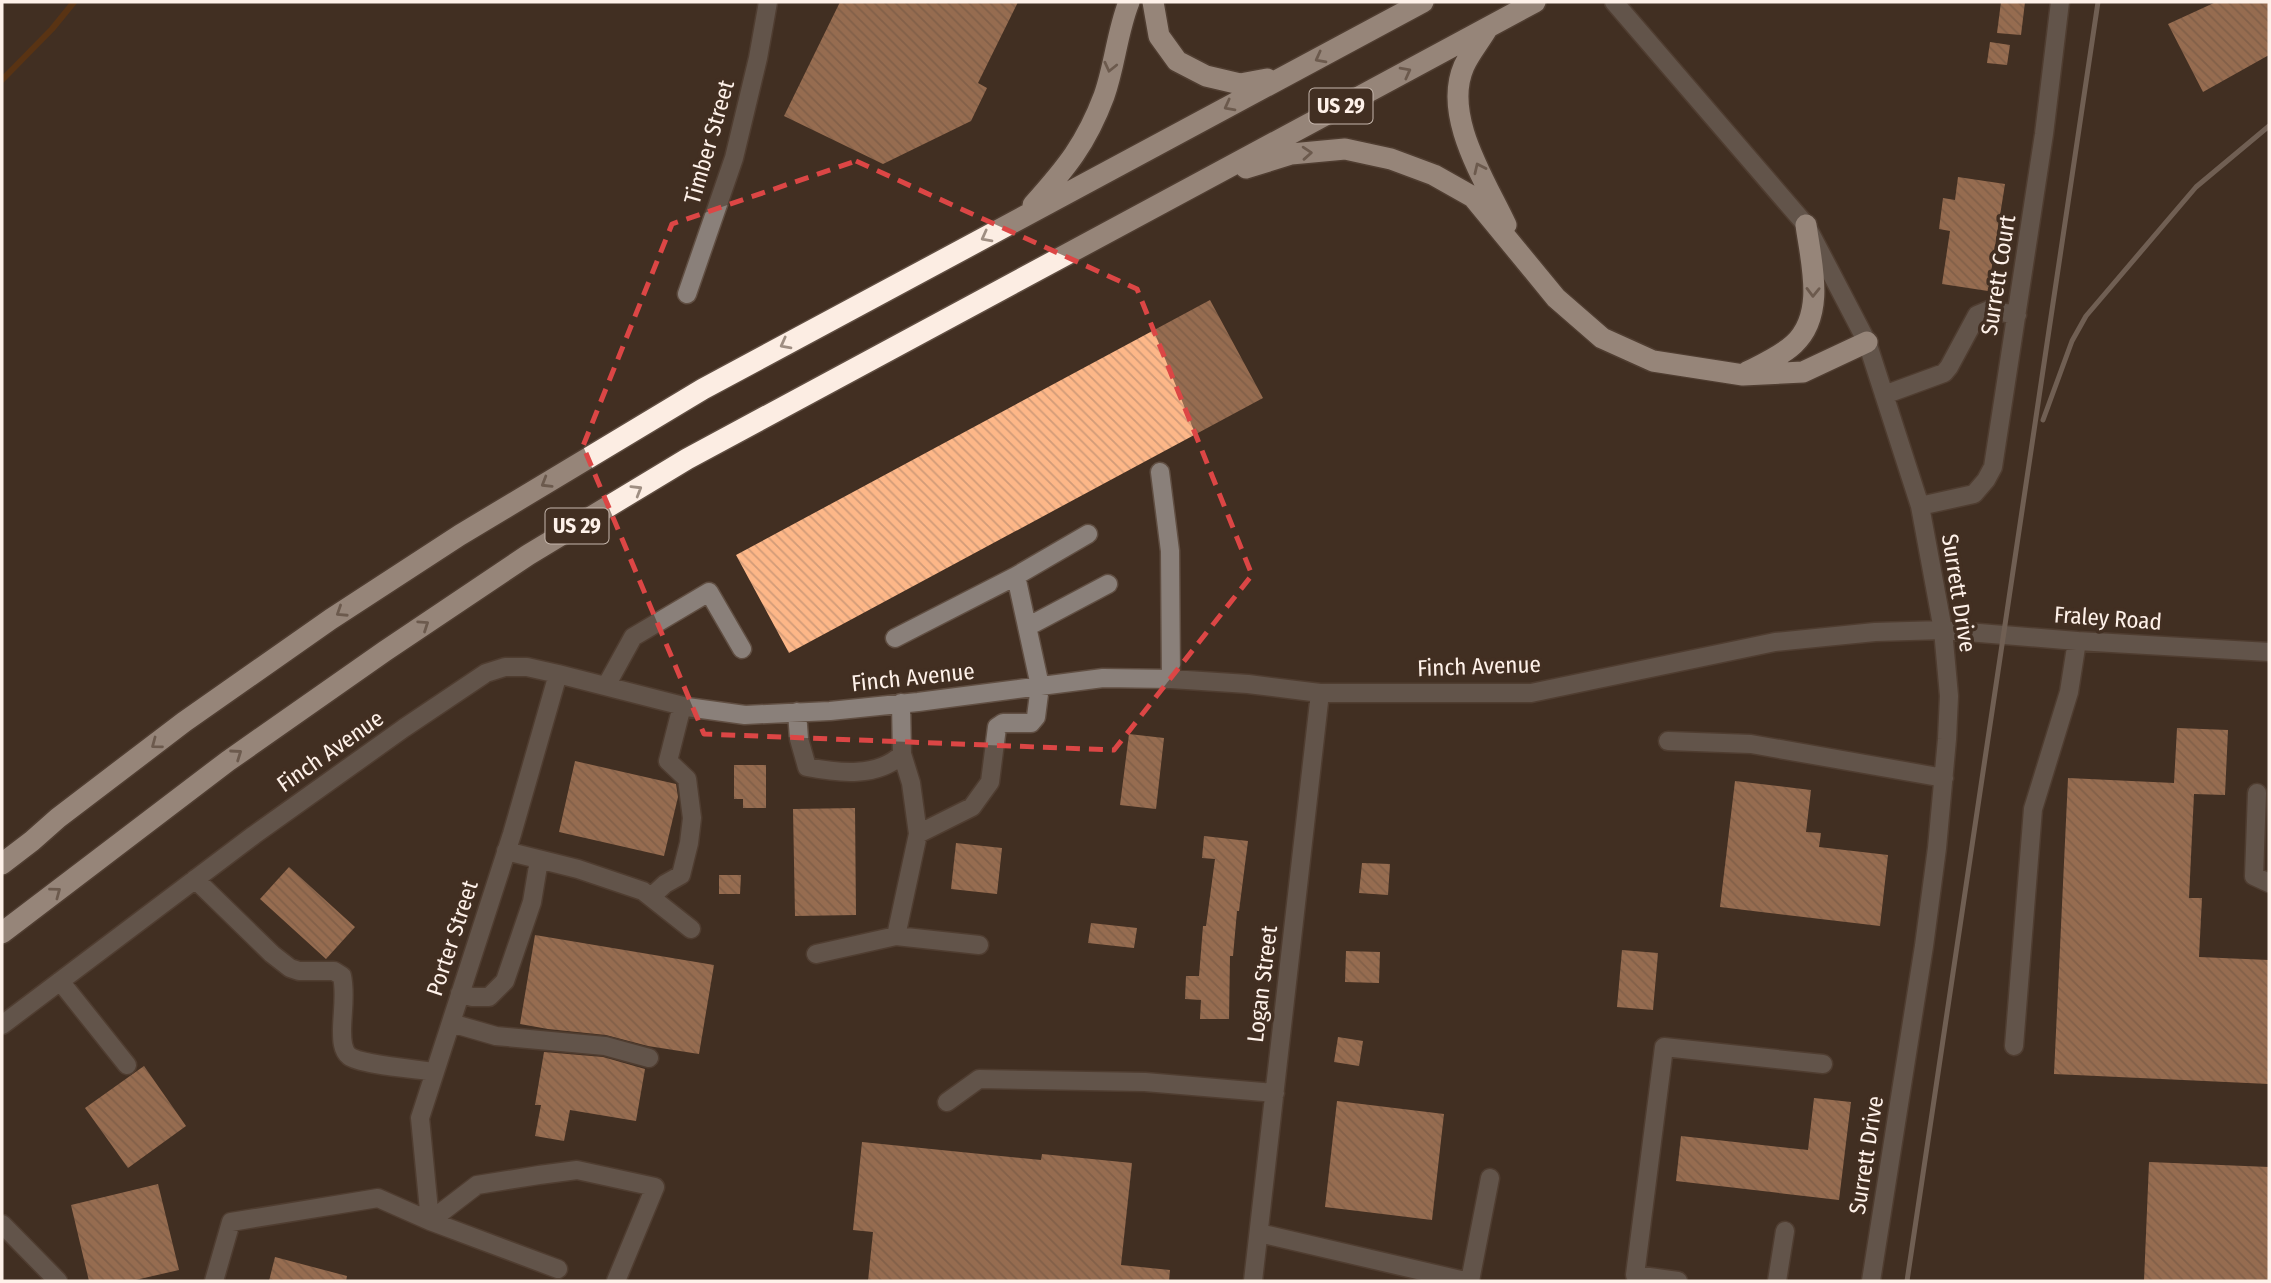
<svg xmlns="http://www.w3.org/2000/svg" width="2271" height="1283" font-family="'Fira Sans Condensed',sans-serif">
  <style>
    .lines { fill: none; stroke-linecap: round; stroke-linejoin: round }
    .stream { stroke: #753901; stroke-width: 6 }
    .building { fill: url(#building-back-hatch) }
    .minor-casing { stroke: #604e42; stroke-width: 21 }
    .highway-casing { stroke: #604e42; stroke-width: 24 }
    .minor { stroke: #8a807a; stroke-width: 18 }
    .highway { stroke: #fcede3; stroke-width: 21 }
    .rail { stroke: #a99a8f; stroke-width: 5 }
    .oneway { stroke: #9f8e82 }
    .marked { fill: none; stroke: #dc4645; stroke-width: 5; stroke-dasharray: 14 9; stroke-linejoin: round }
    .labels { text-anchor: middle; dominant-baseline: central; stroke-width: 7; stroke-linejoin: round; paint-order: stroke }
    .shield { fill: #422f22; stroke: #c6b7ad; stroke-width: 2 }
    .shield-label { font-size: 21px; font-weight: bold; fill: #fef1e9 }
    .street-label { font-size: 23px; fill: #fef1e9; stroke: #422f22 }
  </style>
  <defs>
    <pattern id="building-back-hatch" width="6" height="6" patternUnits="userSpaceOnUse" patternTransform="scale(1.75)"><rect width="6" height="6" fill="#fdb788"/><path d="M-1 5l2 2M0 0l6 6M5-1l2 2" fill="none" stroke="#d19b78"/></pattern>
  </defs>
  <rect width="100%" height="100%" fill="#422f22"/>
  <g class="lines">
    <path class="stream" d="M 2,80 L 52,29 L 74,2"/>
  </g>
  <path class="building" d="M 840,2 L 1018,2 L 978,83 L 987,88 L 971,121 L 883,164 L 784,116 Z
    M 2001,2 L 2025,2 L 2021,35 L 1997,33 Z
    M 2216,2 L 2269,2 L 2269,55 L 2203,92 L 2168,24 Z
    M 1990,42 L 2010,45 L 2007,65 L 1987,63 Z
    M 1958,177 L 2005,184 L 1988,291 L 1942,284 L 1950,231 L 1939,229 L 1943,198 L 1955,200 Z
    M 1210,300 L 1263,398 L 789,653 L 736,555 Z
    M 2177,728 L 2228,730 L 2225,795 L 2194,794 L 2189,898 L 2202,898 L 2199,957 L 2269,960 L 2269,1084 L 2054,1074 L 2068,778 L 2174,783 Z
    M 1129,734 L 1164,738 L 1156,809 L 1120,805 Z
    M 575,761 L 676,784 L 678,797 L 664,856 L 559,832 Z
    M 734,765 L 766,765 L 766,808 L 743,808 L 743,799 L 734,799 Z
    M 1735,781 L 1811,790 L 1806,832 L 1821,833 L 1819,847 L 1888,855 L 1880,926 L 1720,907 Z
    M 855,808 L 856,915 L 795,916 L 793,809 Z
    M 1204,836 L 1248,841 L 1239,911 L 1237,911 L 1233,956 L 1230,956 L 1229,1019 L 1200,1019 L 1201,1000 L 1185,999 L 1186,976 L 1199,976 L 1203,926 L 1206,926 L 1215,859 L 1202,858 Z
    M 956,843 L 1002,848 L 997,894 L 951,889 Z
    M 1362,863 L 1390,864 L 1388,895 L 1359,893 Z
    M 289,867 L 355,927 L 326,959 L 260,899 Z
    M 719,875 L 741,875 L 740,894 L 719,894 Z
    M 1091,923 L 1137,928 L 1134,948 L 1088,943 Z
    M 535,935 L 714,965 L 699,1054 L 648,1046 L 606,1035 L 548,1029 L 520,1024 Z
    M 1622,950 L 1658,953 L 1653,1010 L 1617,1007 Z
    M 1346,951 L 1380,952 L 1379,983 L 1345,982 Z
    M 1338,1037 L 1363,1041 L 1359,1066 L 1334,1062 Z
    M 544,1052 L 603,1057 L 645,1069 L 636,1121 L 570,1110 L 564,1141 L 535,1136 L 541,1105 L 535,1105 Z
    M 144,1066 L 186,1126 L 128,1168 L 85,1108 Z
    M 1814,1098 L 1851,1102 L 1839,1200 L 1676,1181 L 1681,1136 L 1808,1150 Z
    M 1337,1101 L 1444,1114 L 1432,1220 L 1325,1207 Z
    M 862,1142 L 1041,1160 L 1042,1154 L 1132,1163 L 1121,1265 L 1170,1270 L 1169,1281 L 868,1281 L 873,1232 L 853,1230 Z
    M 2149,1162 L 2269,1167 L 2269,1281 L 2144,1281 Z
    M 158,1184 L 179,1270 L 131,1281 L 89,1281 L 71,1205 Z
    M 275,1257 L 347,1276 L 346,1281 L 269,1281 Z"/>
  <g class="lines">
    <g class="minor-casing">
      <path id="minor" d="M 1614,2 L 1806,225 L 1867,342 L 1920,506 L 1943,630 L 1949,696 L 1947,739 L 1937,848 L 1924,946 L 1871,1281
        M 687,294 L 734,158 L 758,58 L 768,2
        M 1884,395 L 1944,373 L 1949,367 L 1977,315 L 1989,310 L 2017,315
        M 1160,472 L 1170,551 L 1171,679
        M 1920,506 L 1974,494 L 1986,480 L 1993,467 L 2044,134 L 2060,2
        M 1016,576 L 1088,534
        M 1027,627 L 1108,584
        M 895,638 L 1016,576 L 1040,686 L 1036,717 L 1031,723 L 1003,723 L 997,727 L 990,782 L 972,807 L 918,834
        M 606,686 L 633,637 L 709,592 L 742,649
        M 797,712 L 799,739 L 807,767 C 838,773 878,778 902,754 L 901,703
        M 1668,741 L 1751,744 L 1944,778
        M 902,754 L 911,783 L 918,834 L 896,936 L 979,945
        M 2257,793 L 2254,876 L 2269,883
        M 506,851 L 578,869 L 643,891 L 691,929
        M 195,879 L 272,954 L 290,968 L 299,971 L 334,971 L 342,976 C 346,994 342,1013 342,1031 C 342,1039 342,1050 349,1056 C 361,1065 418,1069 435,1072
        M 651,897 L 665,884 L 681,875 L 689,843 L 692,818 L 687,779 L 668,761 L 682,706
        M 816,954 L 896,936
        M 60,981 L 127,1065
        M 460,993 L 472,997 L 489,997 L 505,981 L 532,902 L 539,860
        M 451,1023 L 496,1036 L 605,1046 L 649,1058
        M 2,1025 L 254,835 L 404,728 L 486,673 L 505,667 L 527,667 L 558,674 L 687,707 L 745,715 L 830,711 L 918,702 L 1103,678 L 1171,679 L 1248,684 L 1320,693 L 1531,693 L 1775,642 L 1875,632 L 1943,630 L 2077,641 L 2269,652
        M 2014,1046 L 2033,809 L 2069,692 L 2077,641
        M 947,1102 L 979,1079 L 1145,1082 L 1275,1093
        M 430,1221 L 420,1118 L 512,834 L 558,674
        M 430,1221 L 477,1185 L 539,1175 L 577,1170 L 655,1187 L 616,1281
        M 2,1224 L 58,1281
        M 1259,1233 L 1465,1281
        M 214,1281 L 231,1222 L 378,1198 L 430,1221 L 558,1269
        M 1253,1281 L 1320,693
        M 1470,1281 L 1490,1178
        M 1678,1281 L 1635,1275 L 1664,1047 L 1823,1064
        M 1777,1281 L 1785,1231"/>
    </g>
    <g class="highway-casing">
      <path id="highway" d="M 1153,2 L 1159,36 L 1177,61 L 1206,76 L 1240,84 L 1267,79
        M 1487,29 C 1480,41 1470,53 1464,66 C 1442,116 1485,180 1506,225
        M 1246,168 L 1291,154 L 1345,149 L 1391,159 L 1434,175 L 1473,197 L 1556,298 L 1602,338 L 1653,361 L 1743,375 L 1803,372 L 1867,342
        M 1033,205 C 1066,168 1086,144 1104,96 C 1115,65 1117,32 1129,2
        M 1747,372 C 1763,364 1781,356 1794,344 C 1826,314 1811,262 1806,225
        M 2,864 L 32,841 L 58,818 L 184,722 L 331,619 L 460,535 L 703,389 L 1423,2
        M 2,933 L 228,761 L 385,651 L 528,555 L 687,459 L 1535,2"/>
    </g>
    <use href="#minor" class="minor"/>
    <use href="#highway" class="highway"/>
    <path class="rail" d="M 2043,420 L 2072,341 L 2086,316 L 2196,187 L 2269,126
      M 1907,1281 L 2098,2"/>
  </g>
  <defs><path id="oneway-chevron" d="M-2-3.5L2.5 0L-2 3.5" fill="none" stroke-width="1.6" stroke-linecap="round" stroke-linejoin="round" transform="scale(1.75)"/></defs>
  <g class="oneway">
    <use href="#oneway-chevron" transform="translate(1320 58) rotate(152)"/>
    <use href="#oneway-chevron" transform="translate(1110 67) rotate(103)"/>
    <use href="#oneway-chevron" transform="translate(1406 72) rotate(-28)"/>
    <use href="#oneway-chevron" transform="translate(1229 106) rotate(152)"/>
    <use href="#oneway-chevron" transform="translate(1307 153) rotate(-4)"/>
    <use href="#oneway-chevron" transform="translate(1479 168) rotate(-115)"/>
    <use href="#oneway-chevron" transform="translate(986 237) rotate(152)"/>
    <use href="#oneway-chevron" transform="translate(1813 292) rotate(91)"/>
    <use href="#oneway-chevron" transform="translate(785 344) rotate(152)"/>
    <use href="#oneway-chevron" transform="translate(546 483) rotate(149)"/>
    <use href="#oneway-chevron" transform="translate(637 490) rotate(-31)"/>
    <use href="#oneway-chevron" transform="translate(341 612) rotate(147)"/>
    <use href="#oneway-chevron" transform="translate(424 625) rotate(-34)"/>
    <use href="#oneway-chevron" transform="translate(156 744) rotate(143)"/>
    <use href="#oneway-chevron" transform="translate(237 754) rotate(-35)"/>
    <use href="#oneway-chevron" transform="translate(56 892) rotate(-37)"/>
  </g>
  <path d="M0 0H2271V1283H0ZM 856,161 L 1137,289 L 1252,575 L 1114,750 L 704,734 L 583,446 L 672,224 Z" fill="#422f22" fill-opacity=".55" fill-rule="evenodd"/>
  <path class="marked" d="M 856,161 L 1137,289 L 1252,575 L 1114,750 L 704,734 L 583,446 L 672,224 Z"/>
  <g class="labels">
    <g class="shield">
      <rect x="1309.5" y="88.5" width="63" height="35" rx="5"/>
      <rect x="545.5" y="508.5" width="63" height="35" rx="5"/>
    </g>
    <g class="shield-label">
      <text x="1341" y="106">US 29</text>
      <text x="577" y="526">US 29</text>
    </g>
    <g class="street-label">
      <text transform="translate(709 142) rotate(-74)">Timber Street</text>
      <text transform="translate(1998 275) rotate(-81)">Surrett Court</text>
      <text transform="translate(1959 593) rotate(81)">Surrett Drive</text>
      <text transform="translate(2108 618) rotate(4)">Fraley Road</text>
      <text transform="translate(1479 666) rotate(-2)">Finch Avenue</text>
      <text transform="translate(913 677) rotate(-6)">Finch Avenue</text>
      <text transform="translate(330 751) rotate(-35)">Finch Avenue</text>
      <text transform="translate(452 938) rotate(-72)">Porter Street</text>
      <text transform="translate(1262 984) rotate(-83)">Logan Street</text>
      <text transform="translate(1866 1155) rotate(-81)">Surrett Drive</text>
    </g>
  </g>
  <rect width="2271" height="1283" fill="none" stroke="#fef1e9" stroke-width="7"/>
</svg>
